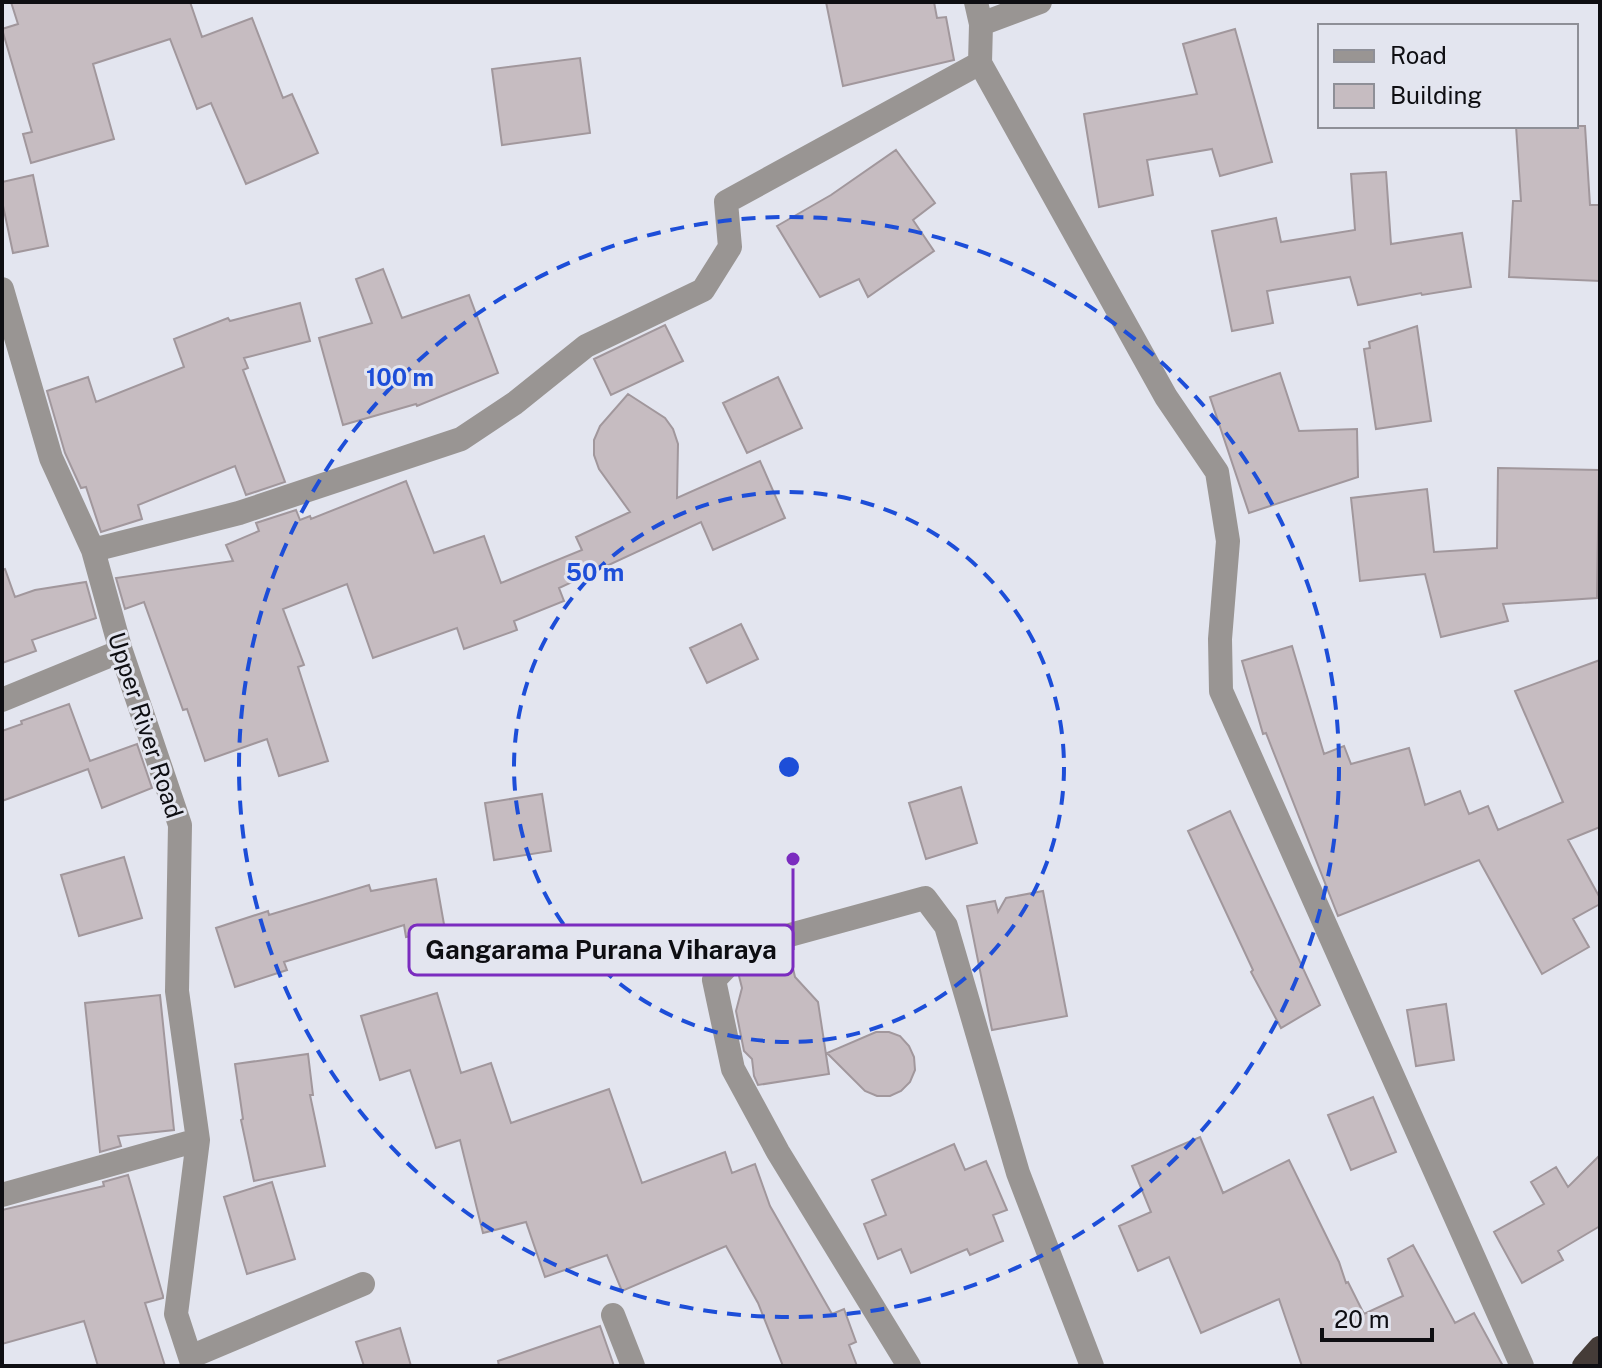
<svg xmlns="http://www.w3.org/2000/svg" width="1602" height="1368" font-family="'Public Sans',sans-serif">
  <style>
    .building { fill: #c6bcc1; stroke: #a1979c; stroke-width: 2 }
    .lines { fill: none; stroke-linecap: round; stroke-linejoin: round }
    .street { stroke: #999593; stroke-width: 24 }
    .highway { stroke: #453c38; stroke-width: 24 }
    .ring { fill: none; stroke: #1d4ed8; stroke-width: 4; stroke-dasharray: 14 10 }
    .labels { text-anchor: middle; dominant-baseline: central; stroke-width: 6; stroke-linejoin: round; paint-order: stroke }
    .street-label { font-size: 24px; fill: #0e0e12; stroke: #e3e5ef }
    .centre { fill: #1d4ed8; stroke: #e3e5ef; stroke-width: 4 }
    .ring-label { font-size: 24px; text-anchor: middle; font-weight: bold; fill: #1d4ed8; stroke: #e3e5ef; stroke-width: 6; stroke-linejoin: round; paint-order: stroke }
    .leader { fill: none; stroke: #7b2cbf; stroke-width: 3 }
    .callout-dot { fill: #7b2cbf; stroke: #e3e5ef; stroke-width: 3 }
    .callout { fill: #e3e5ef; stroke: #7b2cbf; stroke-width: 3 }
    .callout-label { font-size: 26px; text-anchor: middle; font-weight: bold; fill: #0e0e12 }
  </style>
  <rect width="100%" height="100%" fill="#e3e5ef"/>
  <path class="building" d="M 11,2 L 190,2 L 202,37 L 252,18 L 283,98 L 292,94 L 318,153 L 246,184 L 211,103 L 197,109 L 170,39 L 93,64 L 114,139 L 31,163 L 23,134 L 32,132 L 2,29 L 18,24 Z
    M 826,2 L 934,2 L 937,18 L 946,17 L 954,60 L 843,86 Z
    M 1235,29 L 1272,162 L 1220,176 L 1212,149 L 1147,160 L 1153,195 L 1099,207 L 1084,114 L 1197,94 L 1183,44 Z
    M 580,58 L 590,133 L 502,145 L 492,69 Z
    M 1516,126 L 1585,126 L 1590,205 L 1600,205 L 1600,281 L 1509,277 L 1513,201 L 1521,201 Z
    M 896,150 L 935,203 L 913,220 L 934,251 L 868,297 L 859,279 L 820,297 L 777,226 L 831,195 Z
    M 1386,172 L 1391,244 L 1462,233 L 1471,287 L 1422,295 L 1421,293 L 1358,305 L 1350,277 L 1267,291 L 1273,323 L 1232,331 L 1212,231 L 1276,218 L 1281,242 L 1355,230 L 1351,174 Z
    M 33,175 L 48,246 L 13,253 L 2,201 L 2,182 Z
    M 383,269 L 402,318 L 469,295 L 498,373 L 417,406 L 416,404 L 343,425 L 319,338 L 372,323 L 356,279 Z
    M 300,303 L 310,341 L 244,358 L 248,368 L 243,370 L 285,482 L 246,495 L 235,466 L 138,505 L 142,519 L 101,532 L 86,487 L 81,488 L 65,453 L 47,391 L 88,377 L 96,402 L 184,367 L 174,339 L 228,318 L 230,321 Z
    M 665,325 L 683,361 L 611,395 L 594,359 Z
    M 1417,326 L 1431,421 L 1376,429 L 1364,349 L 1370,348 L 1369,342 Z
    M 1280,373 L 1299,431 L 1357,429 L 1358,477 L 1249,513 L 1210,397 Z
    M 778,377 L 802,428 L 747,453 L 723,403 Z
    M 628,394 L 665,418 L 673,429 L 678,444 L 677,498 L 760,461 L 785,518 L 713,550 L 701,522 L 559,588 L 564,601 L 514,621 L 517,630 L 464,649 L 457,628 L 373,658 L 347,584 L 283,609 L 304,665 L 298,667 L 328,761 L 279,776 L 267,739 L 205,761 L 187,709 L 183,710 L 144,602 L 125,609 L 116,578 L 233,561 L 226,545 L 259,531 L 256,523 L 296,510 L 300,520 L 310,516 L 311,519 L 406,481 L 434,553 L 484,536 L 501,583 L 582,550 L 576,537 L 630,512 L 599,469 L 594,455 L 594,440 L 600,426 Z
    M 1498,468 L 1599,470 L 1597,598 L 1503,604 L 1508,621 L 1441,637 L 1425,574 L 1360,581 L 1351,498 L 1427,489 L 1434,552 L 1497,548 Z
    M 5,569 L 15,597 L 35,590 L 86,582 L 96,618 L 32,640 L 36,651 L 2,663 L 2,570 Z
    M 741,624 L 758,659 L 707,683 L 690,648 Z
    M 1292,646 L 1324,754 L 1344,746 L 1351,764 L 1409,748 L 1425,805 L 1460,791 L 1469,814 L 1488,806 L 1498,830 L 1563,802 L 1515,691 L 1600,660 L 1600,827 L 1568,840 L 1600,898 L 1600,904 L 1573,919 L 1589,947 L 1542,974 L 1479,860 L 1338,916 L 1266,733 L 1263,734 L 1242,661 Z
    M 69,704 L 90,761 L 137,744 L 152,788 L 102,808 L 88,769 L 2,801 L 2,731 L 22,724 L 21,721 Z
    M 961,787 L 977,843 L 926,859 L 909,803 Z
    M 542,794 L 551,851 L 494,860 L 485,803 Z
    M 1230,811 L 1320,1005 L 1281,1028 L 1251,972 L 1253,970 L 1188,831 Z
    M 124,857 L 142,918 L 79,936 L 61,875 Z
    M 436,879 L 445,930 L 406,937 L 404,925 L 284,962 L 287,970 L 235,987 L 216,928 L 268,911 L 269,915 L 369,885 L 371,891 Z
    M 1043,891 L 1067,1016 L 992,1030 L 967,906 L 995,901 L 998,912 L 1006,898 Z
    M 792,964 L 795,977 L 818,1002 L 829,1074 L 758,1085 L 754,1076 L 752,1059 L 744,1051 L 736,1011 L 742,988 L 739,976 L 743,971 Z
    M 437,993 L 461,1073 L 491,1063 L 511,1123 L 609,1089 L 642,1183 L 725,1152 L 732,1173 L 755,1164 L 770,1206 L 832,1314 L 844,1309 L 856,1342 L 849,1345 L 857,1366 L 783,1366 L 758,1303 L 726,1246 L 622,1291 L 607,1255 L 545,1277 L 526,1222 L 483,1233 L 460,1140 L 436,1148 L 410,1070 L 380,1080 L 361,1016 Z
    M 160,995 L 174,1130 L 118,1136 L 121,1146 L 100,1152 L 85,1003 Z
    M 1446,1004 L 1454,1060 L 1416,1066 L 1407,1010 Z
    M 876,1032 L 889,1032 L 900,1036 L 909,1046 L 914,1057 L 915,1070 L 910,1082 L 901,1091 L 890,1096 L 877,1096 L 865,1091 L 827,1053 Z
    M 308,1054 L 313,1095 L 310,1095 L 325,1166 L 254,1181 L 241,1120 L 243,1119 L 235,1064 Z
    M 1373,1097 L 1396,1152 L 1351,1170 L 1328,1115 Z
    M 1200,1137 L 1223,1193 L 1289,1160 L 1339,1262 L 1346,1283 L 1348,1282 L 1364,1314 L 1403,1296 L 1388,1259 L 1413,1245 L 1455,1323 L 1474,1313 L 1503,1366 L 1302,1366 L 1279,1299 L 1201,1333 L 1169,1257 L 1138,1271 L 1119,1226 L 1151,1212 L 1132,1166 Z
    M 954,1144 L 965,1170 L 986,1161 L 1007,1210 L 993,1215 L 1003,1241 L 970,1255 L 967,1249 L 911,1273 L 901,1249 L 878,1259 L 864,1224 L 886,1215 L 872,1180 Z
    M 1600,1155 L 1600,1226 L 1558,1251 L 1563,1260 L 1522,1283 L 1494,1232 L 1544,1204 L 1531,1182 L 1556,1167 L 1568,1187 Z
    M 128,1175 L 163,1296 L 163,1298 L 145,1303 L 165,1366 L 98,1366 L 84,1321 L 2,1344 L 2,1210 L 104,1186 L 103,1182 Z
    M 272,1182 L 295,1259 L 247,1274 L 224,1197 Z
    M 600,1326 L 614,1366 L 499,1366 L 498,1361 Z
    M 400,1328 L 411,1366 L 364,1366 L 356,1342 Z"/>
  <g class="lines">
    <path class="street" d="M 976,2 L 981,24 L 980,63 L 1166,397 L 1217,472 L 1228,541 L 1220,639 L 1221,691 L 1522,1366
      M 981,24 L 1040,2
      M 2,289 L 51,458 L 93,550 L 121,651 L 180,825 L 177,991 L 198,1140 L 176,1314 L 193,1366
      M 93,550 L 239,513 L 461,439 L 515,403 L 586,346 L 703,290 L 730,247 L 726,202 L 980,63
      M 2,700 L 121,651
      M 2,1195 L 198,1140
      M 613,1315 L 633,1366
      M 190,1357 L 363,1284
      M 909,1366 L 778,1152 L 733,1069 L 714,980 L 746,947 L 925,898 L 946,926 L 1018,1173 L 1092,1366"/>
    <path class="highway" d="M 1584,1366 L 1600,1348"/>
  </g>
  <g class="ring">
    <circle cx="789" cy="767" r="275"/>
    <circle cx="789" cy="767" r="550"/>
  </g>
  <g class="labels">
    <g class="street-label">
      <text transform="translate(146 725) rotate(72)">Upper River Road</text>
    </g>
  </g>
  <circle cx="789" cy="767" r="12" class="centre"/>
  <g class="ring-label">
    <text x="400" y="386">100 m</text>
    <text x="595" y="581">50 m</text>
  </g>
  <path class="leader" d="M793 859L793 950"/>
  <circle class="callout-dot" cx="793" cy="859" r="8"/>
  <rect class="callout" x="409" y="925" width="384" height="50" rx="8"/>
  <g class="callout-label">
    <text x="601" y="959">Gangarama Purana Viharaya</text>
  </g>
  <rect width="1602" height="1368" fill="none" stroke="#0e0e12" stroke-width="8"/>
  <rect x="1318" y="24" width="260" height="104" fill="#e3e5ef" stroke="#8e8f97" stroke-width="2"/>
  <rect x="1334" y="50" width="40" height="12" fill="#999593" stroke="#8e8f97" stroke-width="2"/>
  <text x="1390" y="64" font-size="24" fill="#0e0e12">Road</text>
  <rect x="1334" y="84" width="40" height="24" fill="#c6bcc1" stroke="#8e8f97" stroke-width="2"/>
  <text x="1390" y="104" font-size="24" fill="#0e0e12">Building</text>
  <path d="M1322 1328v12h110v-12" fill="none" stroke="#0e0e12" stroke-width="4"/>
  <text x="1334" y="1328" font-size="24" fill="#0e0e12" stroke="#e3e5ef" stroke-width="6" paint-order="stroke">20 m</text>
</svg>
